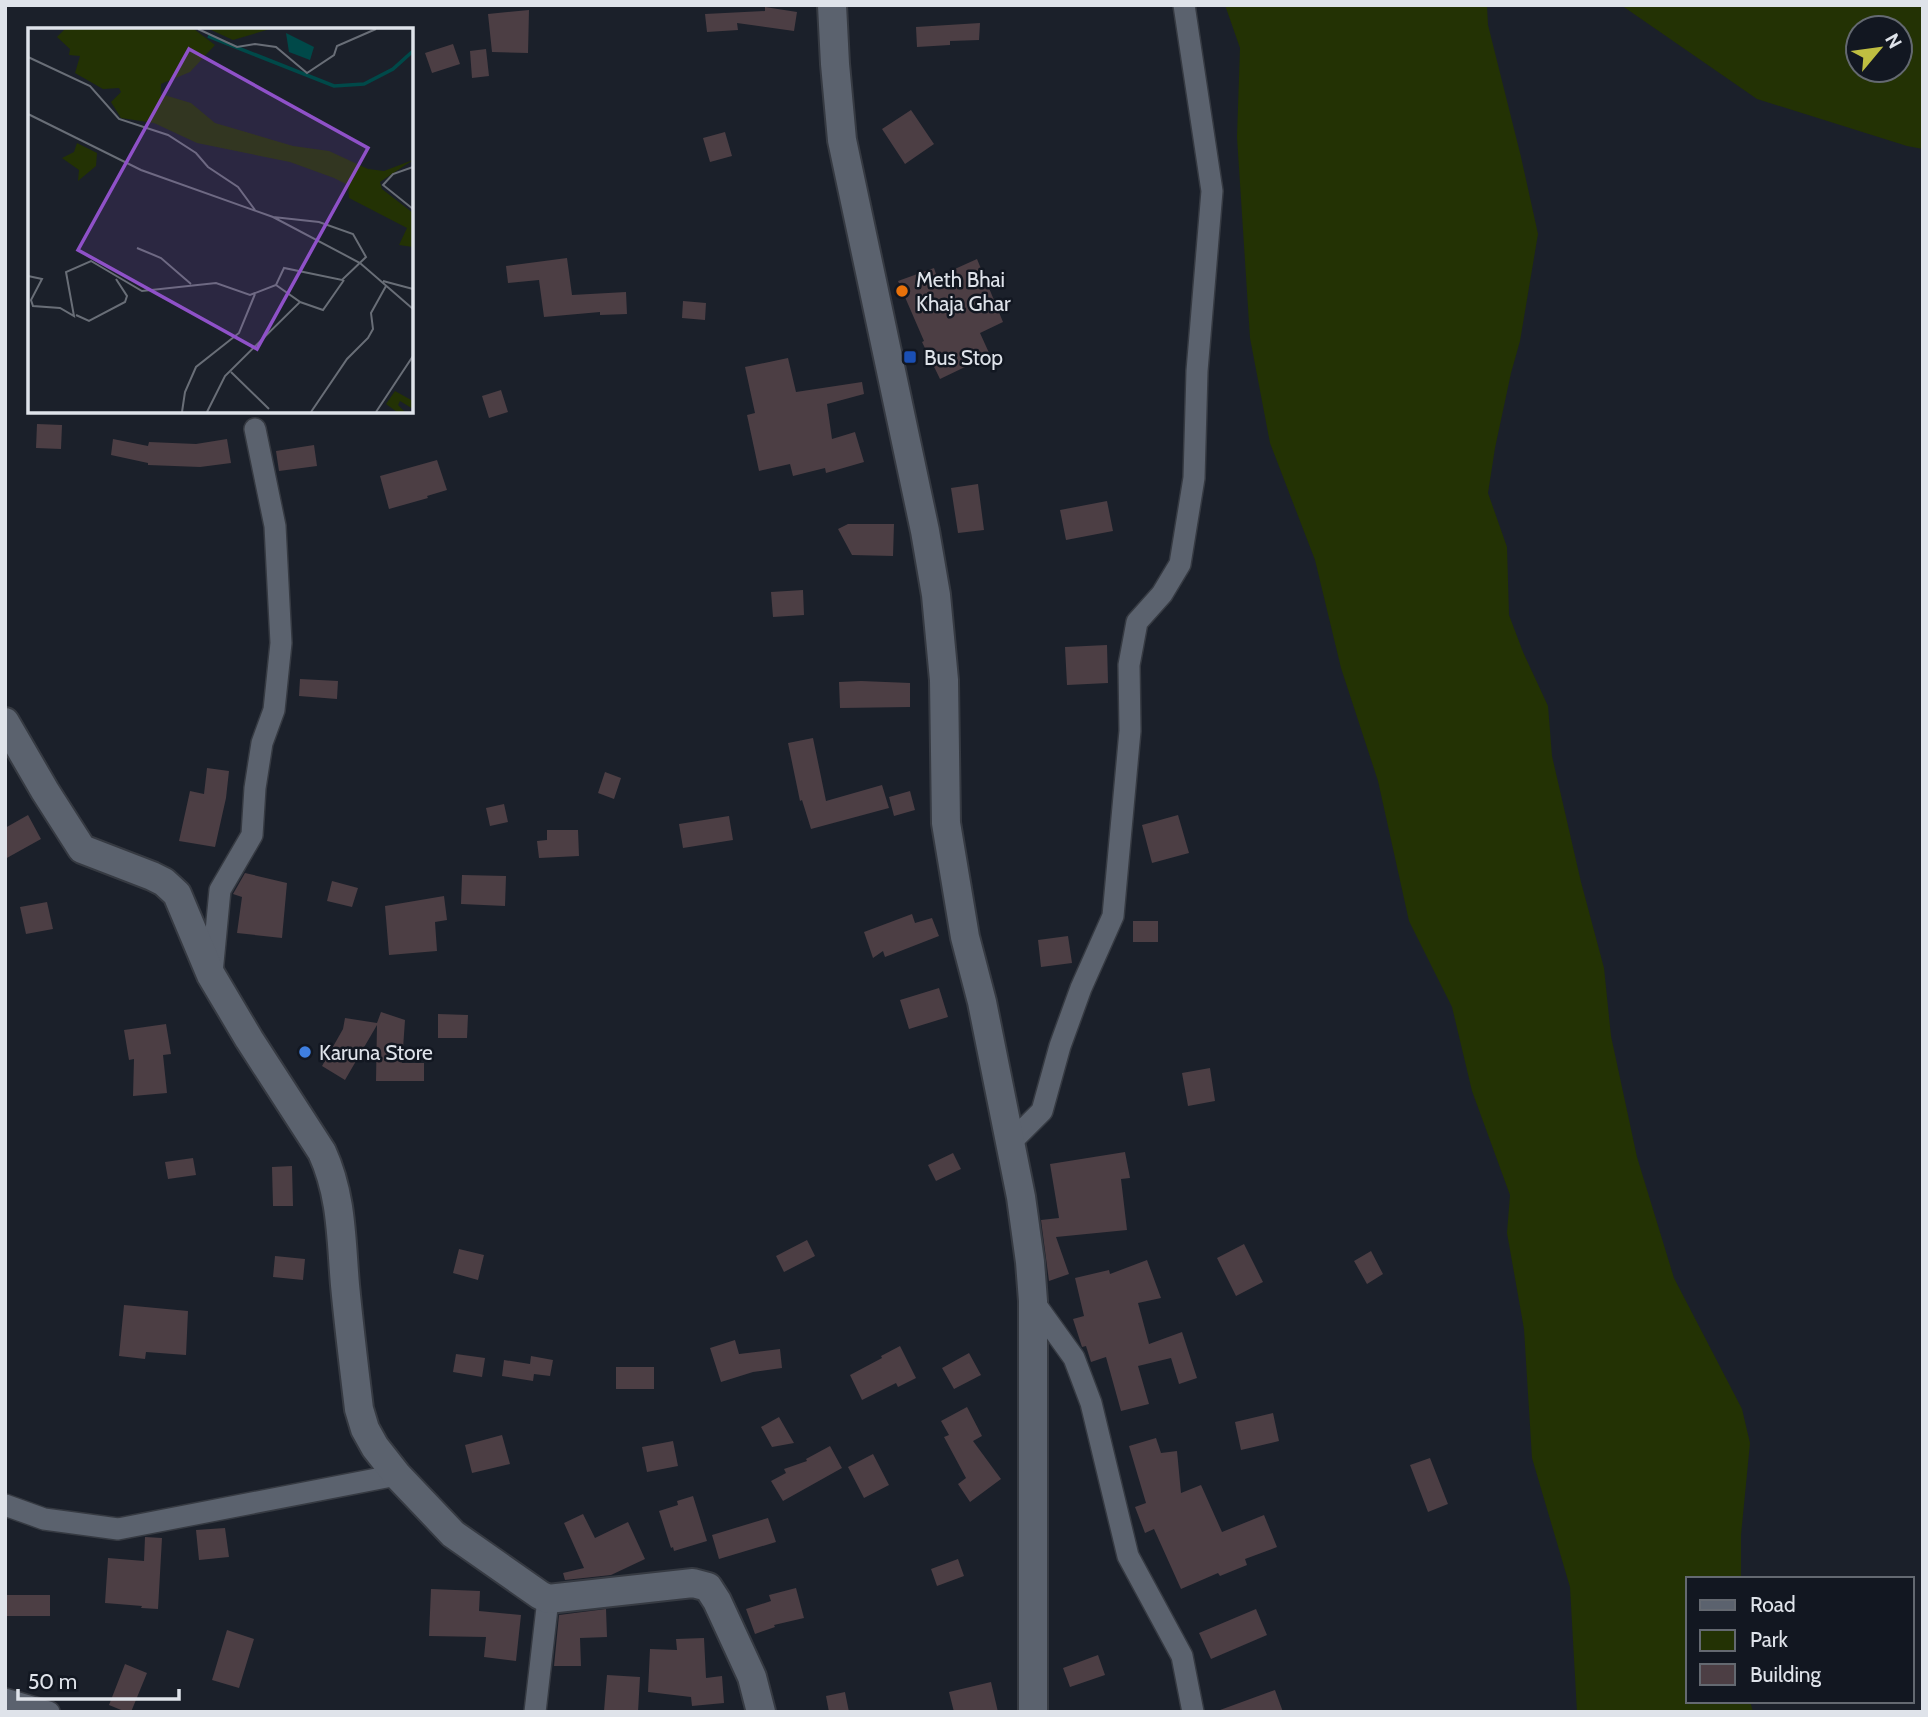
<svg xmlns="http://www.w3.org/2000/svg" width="1928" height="1717" font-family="Cabin,sans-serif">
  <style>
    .green { fill: #233204; fill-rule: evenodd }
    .building { fill: #4c3e44 }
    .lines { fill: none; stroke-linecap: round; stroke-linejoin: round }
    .street-casing { stroke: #363a42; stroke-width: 24 }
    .secondary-casing { stroke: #363a42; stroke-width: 32 }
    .street { stroke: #5b626e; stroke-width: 21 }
    .secondary { stroke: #5b626e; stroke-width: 28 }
    .food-dot { fill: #e8710a; stroke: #121721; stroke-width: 2.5 }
    .transit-dot { fill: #1a4fb4; stroke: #121721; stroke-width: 2.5 }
    .shop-dot { fill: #3f7fe0; stroke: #121721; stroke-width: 2.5 }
    .labels { text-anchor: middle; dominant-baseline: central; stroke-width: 5; stroke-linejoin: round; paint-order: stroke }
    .poi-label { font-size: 21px; fill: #dfe3ea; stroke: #121721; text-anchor: start }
    .inset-river { fill: none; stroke: #004949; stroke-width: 3.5 }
    .inset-road { fill: none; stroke: #696e77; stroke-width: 2 }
    .view { fill: #8f51c8; fill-opacity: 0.15; stroke: #8f51c8; stroke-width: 3.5 }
    .inset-edge { fill: none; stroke: #dfe3ea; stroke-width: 3.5 }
  </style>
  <rect width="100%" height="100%" fill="#1b202a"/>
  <path class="green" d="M 1225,5 L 1487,5 L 1488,25 L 1521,157 L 1538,234 L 1520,341 L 1511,373 L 1495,448 L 1488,493 L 1507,547 L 1509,615 L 1523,652 L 1548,706 L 1552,756 L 1581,882 L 1604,968 L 1611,1036 L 1637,1157 L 1674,1278 L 1742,1409 L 1750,1443 L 1741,1535 L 1741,1579 L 1688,1579 L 1688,1701 L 1750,1701 L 1753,1712 L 1577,1712 L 1570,1587 L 1532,1458 L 1524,1329 L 1507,1233 L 1510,1195 L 1472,1091 L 1452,1007 L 1409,921 L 1378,781 L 1341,668 L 1315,560 L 1270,443 L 1250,338 L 1237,137 L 1240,48 Z
    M 1621,5 L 1923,5 L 1923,149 L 1907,146 L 1757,99 ZM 1858,28 L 1900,28 L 1900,70 L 1858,70 Z"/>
  <path class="building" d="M 765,7 L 797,12 L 794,31 L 737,23 L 738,30 L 707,32 L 705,14 L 765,11 Z
    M 529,10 L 528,53 L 492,52 L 488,14 Z
    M 980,23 L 979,40 L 950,41 L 950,45 L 917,47 L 916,27 Z
    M 453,44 L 460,64 L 432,73 L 425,53 Z
    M 486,49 L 489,76 L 472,78 L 470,51 Z
    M 911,110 L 934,144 L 905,164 L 882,129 Z
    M 725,132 L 732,156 L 710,162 L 703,138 Z
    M 567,258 L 572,295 L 626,292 L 627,314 L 600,315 L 600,312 L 544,317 L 539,280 L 508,283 L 506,266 Z
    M 977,259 L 1003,322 L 980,333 L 990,355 L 940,379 L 922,342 L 924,341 L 898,281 L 934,268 L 937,277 Z
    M 683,301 L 706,303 L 705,320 L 682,318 Z
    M 788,358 L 796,392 L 862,382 L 864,394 L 827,404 L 832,439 L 855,432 L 864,462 L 826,473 L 825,468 L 793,476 L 790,464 L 759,471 L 747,415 L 755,413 L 745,367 Z
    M 501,390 L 508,412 L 489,418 L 482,396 Z
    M 37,424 L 62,425 L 61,449 L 36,448 Z
    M 113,439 L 148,446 L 149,442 L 196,444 L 227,439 L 231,463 L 200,467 L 148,465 L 148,463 L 111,455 Z
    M 314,445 L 317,466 L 279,471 L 276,451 Z
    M 437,460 L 447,490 L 427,496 L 428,498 L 389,509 L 380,476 Z
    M 978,484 L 984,530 L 958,533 L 951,488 Z
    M 1107,501 L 1113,531 L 1066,540 L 1060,510 Z
    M 848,524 L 894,524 L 893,556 L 852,555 L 838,529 Z
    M 803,590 L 804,615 L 773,617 L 771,592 Z
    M 1107,645 L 1108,683 L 1067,685 L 1065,647 Z
    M 300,679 L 338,681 L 337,699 L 299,696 Z
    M 861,681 L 910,683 L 910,707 L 840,708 L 839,682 Z
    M 813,738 L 826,801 L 882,785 L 889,808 L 811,829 L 802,800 L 800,801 L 788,743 Z
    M 207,768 L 229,771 L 226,798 L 215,847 L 179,841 L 190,791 L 204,794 Z
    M 605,772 L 621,778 L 614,799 L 598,793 Z
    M 910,791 L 915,810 L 894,816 L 889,797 Z
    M 504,804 L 508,822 L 490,826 L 486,808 Z
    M 28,815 L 41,839 L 5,859 L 5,828 Z
    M 1178,815 L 1189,853 L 1152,863 L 1142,825 Z
    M 729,816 L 733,840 L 683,848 L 679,824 Z
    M 547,830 L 578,830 L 579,856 L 539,858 L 537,841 L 547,840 Z
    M 245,873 L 287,883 L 282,938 L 237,933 L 242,897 L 233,894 Z
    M 462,875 L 506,876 L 505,906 L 461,904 Z
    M 332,881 L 358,888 L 352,907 L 327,901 Z
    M 444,896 L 447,920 L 435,922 L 437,951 L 389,955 L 385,906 Z
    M 47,902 L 53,929 L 26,934 L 20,907 Z
    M 912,914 L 915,923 L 932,918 L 939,936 L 885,957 L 883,951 L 873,958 L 864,932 Z
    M 1133,921 L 1158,921 L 1158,942 L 1133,942 Z
    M 1068,936 L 1072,963 L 1041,967 L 1038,940 Z
    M 939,988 L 948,1017 L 909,1029 L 900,1000 Z
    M 381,1012 L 405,1020 L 402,1063 L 424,1063 L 424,1081 L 376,1081 L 377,1025 L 345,1080 L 322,1066 L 343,1029 L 345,1018 L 377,1023 Z
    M 438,1014 L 468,1015 L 467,1038 L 438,1038 Z
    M 166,1024 L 171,1054 L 163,1055 L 167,1093 L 133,1096 L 134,1059 L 129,1060 L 124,1030 Z
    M 1210,1068 L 1215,1101 L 1188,1106 L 1182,1073 Z
    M 1125,1152 L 1130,1178 L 1121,1179 L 1127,1230 L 1056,1237 L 1069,1274 L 1049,1281 L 1041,1220 L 1059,1218 L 1050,1164 Z
    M 953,1153 L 961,1169 L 936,1181 L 928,1165 Z
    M 193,1158 L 196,1175 L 168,1179 L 165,1162 Z
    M 292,1166 L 293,1206 L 273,1206 L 272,1167 Z
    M 807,1240 L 815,1256 L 784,1272 L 776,1256 Z
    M 1244,1244 L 1263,1282 L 1236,1296 L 1217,1258 Z
    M 459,1249 L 484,1255 L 478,1280 L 453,1273 Z
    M 1371,1251 L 1383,1274 L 1367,1284 L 1354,1261 Z
    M 275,1256 L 305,1259 L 303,1280 L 273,1277 Z
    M 1147,1260 L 1161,1298 L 1138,1303 L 1149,1344 L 1182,1332 L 1197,1378 L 1179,1384 L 1171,1358 L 1138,1366 L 1149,1404 L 1121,1411 L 1106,1357 L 1091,1362 L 1086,1346 L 1082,1347 L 1073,1319 L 1084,1316 L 1075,1278 L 1109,1270 L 1110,1274 Z
    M 124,1305 L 188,1311 L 186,1355 L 146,1352 L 145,1359 L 119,1356 Z
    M 735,1340 L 739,1354 L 780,1349 L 782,1368 L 753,1372 L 721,1382 L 710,1348 Z
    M 900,1346 L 916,1378 L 898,1387 L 896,1383 L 862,1400 L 850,1375 L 882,1358 L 881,1356 Z
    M 969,1353 L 981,1375 L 954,1389 L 942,1368 Z
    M 456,1354 L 485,1358 L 482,1377 L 453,1372 Z
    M 531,1356 L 553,1360 L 550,1376 L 534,1374 L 533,1381 L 502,1376 L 504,1360 L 530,1364 Z
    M 616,1367 L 654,1367 L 654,1389 L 616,1389 Z
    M 967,1407 L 982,1436 L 973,1441 L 1001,1479 L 970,1502 L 958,1484 L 966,1478 L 944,1437 L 949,1435 L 941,1421 Z
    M 1273,1413 L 1279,1441 L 1241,1450 L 1235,1422 Z
    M 779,1417 L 794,1443 L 772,1447 L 761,1427 Z
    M 502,1435 L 510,1464 L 472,1473 L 465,1445 Z
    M 1156,1438 L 1161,1453 L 1177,1451 L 1181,1493 L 1201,1485 L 1222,1532 L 1264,1515 L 1277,1547 L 1245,1559 L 1247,1565 L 1220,1576 L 1218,1573 L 1181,1589 L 1154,1529 L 1145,1533 L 1135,1507 L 1146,1503 L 1129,1446 Z
    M 673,1441 L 678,1466 L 647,1472 L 642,1447 Z
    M 830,1446 L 842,1468 L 783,1501 L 771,1481 L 786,1473 L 784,1469 L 807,1461 L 806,1459 Z
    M 873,1454 L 889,1485 L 864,1498 L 848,1467 Z
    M 1430,1458 L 1448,1504 L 1428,1512 L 1410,1465 Z
    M 693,1496 L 707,1541 L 674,1551 L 673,1547 L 671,1548 L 659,1511 L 678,1505 L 677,1501 Z
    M 583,1514 L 595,1538 L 628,1522 L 645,1559 L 611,1575 L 565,1580 L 563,1573 L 584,1568 L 564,1523 Z
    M 768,1518 L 776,1542 L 719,1559 L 712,1535 Z
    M 225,1528 L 229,1557 L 199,1560 L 196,1530 Z
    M 145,1537 L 162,1538 L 158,1609 L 141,1608 L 142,1606 L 105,1603 L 108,1558 L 144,1561 Z
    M 958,1559 L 964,1576 L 937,1586 L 931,1569 Z
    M 796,1588 L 804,1618 L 774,1625 L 775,1627 L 755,1634 L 746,1609 L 771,1601 L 769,1595 Z
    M 431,1589 L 480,1591 L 479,1611 L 521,1615 L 516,1661 L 484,1657 L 486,1637 L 429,1636 Z
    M 5,1595 L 50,1595 L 50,1616 L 5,1616 Z
    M 606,1609 L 607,1637 L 580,1638 L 581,1666 L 554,1666 L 559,1615 Z
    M 1256,1609 L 1267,1635 L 1211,1659 L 1199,1633 Z
    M 227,1630 L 254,1639 L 239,1688 L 212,1680 Z
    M 704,1638 L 706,1678 L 722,1676 L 724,1703 L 692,1706 L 691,1697 L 648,1692 L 650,1649 L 677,1650 L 676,1639 Z
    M 1098,1655 L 1105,1675 L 1070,1687 L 1063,1668 Z
    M 125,1664 L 147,1673 L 131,1712 L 126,1712 L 109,1705 Z
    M 607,1675 L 640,1677 L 638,1712 L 604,1711 Z
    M 991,1682 L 998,1712 L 954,1712 L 949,1692 Z
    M 1275,1690 L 1283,1712 L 1221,1712 L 1220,1710 Z
    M 845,1692 L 849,1712 L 829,1712 L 826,1696 Z"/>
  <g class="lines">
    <g class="street-casing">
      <path id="street" d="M 212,973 L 220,890 L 252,835 L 255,788 L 262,743 L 274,710 L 281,643 L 275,526 L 255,429
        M 1010,1143 L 1042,1111 L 1060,1046 L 1081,988 L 1113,916 L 1130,731 L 1129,665 L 1137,622 L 1162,594 L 1180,564 L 1194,478 L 1197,371 L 1212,191 L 1184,5
        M 1033,1301 L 1074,1358 L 1091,1403 L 1128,1556 L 1182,1656 L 1193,1712
        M 5,1505 L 44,1519 L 118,1529 L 397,1475
        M 5,1699 L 49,1712
        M 535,1712 L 548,1599"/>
    </g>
    <g class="secondary-casing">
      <path id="secondary" d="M 832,5 L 835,64 L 842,140 L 925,531 L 936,595 L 944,680 L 946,823 L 965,937 L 982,1002 L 1021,1197 L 1030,1262 L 1033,1301 L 1033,1712
        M 5,722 L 45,791 L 82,849 L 152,876 L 164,882 L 177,894 L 211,975 L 249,1039 L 322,1152 C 342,1196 341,1238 345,1285 C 349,1327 354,1368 359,1409 L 365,1429 L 375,1447 L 397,1475 L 453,1534 L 540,1595 L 548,1599 L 693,1583 L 708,1587 L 717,1601 L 752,1677 L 761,1712"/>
    </g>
    <use href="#street" class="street"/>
    <use href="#secondary" class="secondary"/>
  </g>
  <circle class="food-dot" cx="902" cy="291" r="7"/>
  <rect class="transit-dot" x="903" y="350" width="14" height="14" rx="3.5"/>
  <circle class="shop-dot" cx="305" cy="1052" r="7"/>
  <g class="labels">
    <g class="poi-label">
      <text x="916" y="279">Meth Bhai<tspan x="916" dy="24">Khaja Ghar</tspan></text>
      <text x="924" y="357">Bus Stop</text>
      <text x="319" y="1052">Karuna Store</text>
    </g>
  </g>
  <g transform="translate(28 28)">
    <rect width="385" height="385" fill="#1b202a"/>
    <path d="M 37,1 L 166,1 L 187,17 L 162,44 L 133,56 L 133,66 L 163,75 L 187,95 L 265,118 L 301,123 L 340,141 L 356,143 L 385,132 L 352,154 L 354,161 L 385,185 L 385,219 L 371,217 L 379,200 L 321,170 L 320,157 L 306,150 L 262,134 L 169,115 L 126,95 L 93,90 L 83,74 L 93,64 L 91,60 L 75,61 L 47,45 L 52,28 L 41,27 L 42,21 L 29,9 ZM 181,1 L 242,1 L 205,12 ZM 49,115 L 69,125 L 68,138 L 50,153 L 51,142 L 34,130 L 46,124 ZM 367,363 L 385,373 L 385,381 L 372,373 L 370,377 L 377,384 L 369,384 L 358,376 Z" fill="#233204"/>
    <path d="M 258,5 L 286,19 L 282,32 L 261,24 Z" fill="#004949"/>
    <path class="inset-river" d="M 180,8 L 306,58 L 336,56 L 365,41 L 385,23"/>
    <path class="inset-road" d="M 170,1 L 209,19 L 227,16 L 248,19 L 279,45 L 306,27 L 309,18 L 348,1M 0,29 L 62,58 L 91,91 L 140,107 L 168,125 L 180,139 L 210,159 L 227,182M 0,86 L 113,142 L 245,189 L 332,235 L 385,281M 385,139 L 365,146 L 355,157 L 385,181M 109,220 L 133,230 L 163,256M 0,248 L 14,251 L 3,272 L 5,278 L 32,280 L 46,288 L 38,244 L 63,233 L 114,263 L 188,255 L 222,267 L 248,257 L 256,240 L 314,252 L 338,229 L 325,206 L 291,194 L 245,189M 355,253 L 385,261M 272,274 L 295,282 L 316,252M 48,287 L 61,293 L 97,274 L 99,268 L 88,251M 203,344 L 241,381M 154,384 L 157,364 L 168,339 L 211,305 L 227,266M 179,384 L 197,348 L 272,274 L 248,257M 283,384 L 319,331 L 340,310 L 345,301 L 343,285 L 358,258M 348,384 L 385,328"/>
    <path class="view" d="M 161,21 L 340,120 L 229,321 L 50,222 Z"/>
    <rect width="385" height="385" class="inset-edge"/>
  </g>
  <rect width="1928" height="1717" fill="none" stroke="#dfe3ea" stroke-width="14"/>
  <rect x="1686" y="1577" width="228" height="126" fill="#121721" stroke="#646971" stroke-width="2"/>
  <rect x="1700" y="1600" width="35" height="10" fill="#5b626e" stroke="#646971" stroke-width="2"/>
  <text x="1750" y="1612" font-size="21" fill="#dfe3ea">Road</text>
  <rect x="1700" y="1630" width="35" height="21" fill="#233204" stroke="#646971" stroke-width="2"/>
  <text x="1750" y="1647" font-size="21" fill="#dfe3ea">Park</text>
  <rect x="1700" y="1664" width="35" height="21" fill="#4c3e44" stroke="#646971" stroke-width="2"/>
  <text x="1750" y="1682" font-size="21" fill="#dfe3ea">Building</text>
  <g transform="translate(1879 49) rotate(61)"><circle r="33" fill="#121721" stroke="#646971" stroke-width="2"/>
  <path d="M0-5L12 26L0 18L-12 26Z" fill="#bfbe41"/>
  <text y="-10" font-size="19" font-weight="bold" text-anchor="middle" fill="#dfe3ea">N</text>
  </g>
  <path d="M18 1689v10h161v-10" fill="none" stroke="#dfe3ea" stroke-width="3.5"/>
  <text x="28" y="1689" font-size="21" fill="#dfe3ea" stroke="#121721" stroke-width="5" paint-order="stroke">50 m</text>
</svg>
